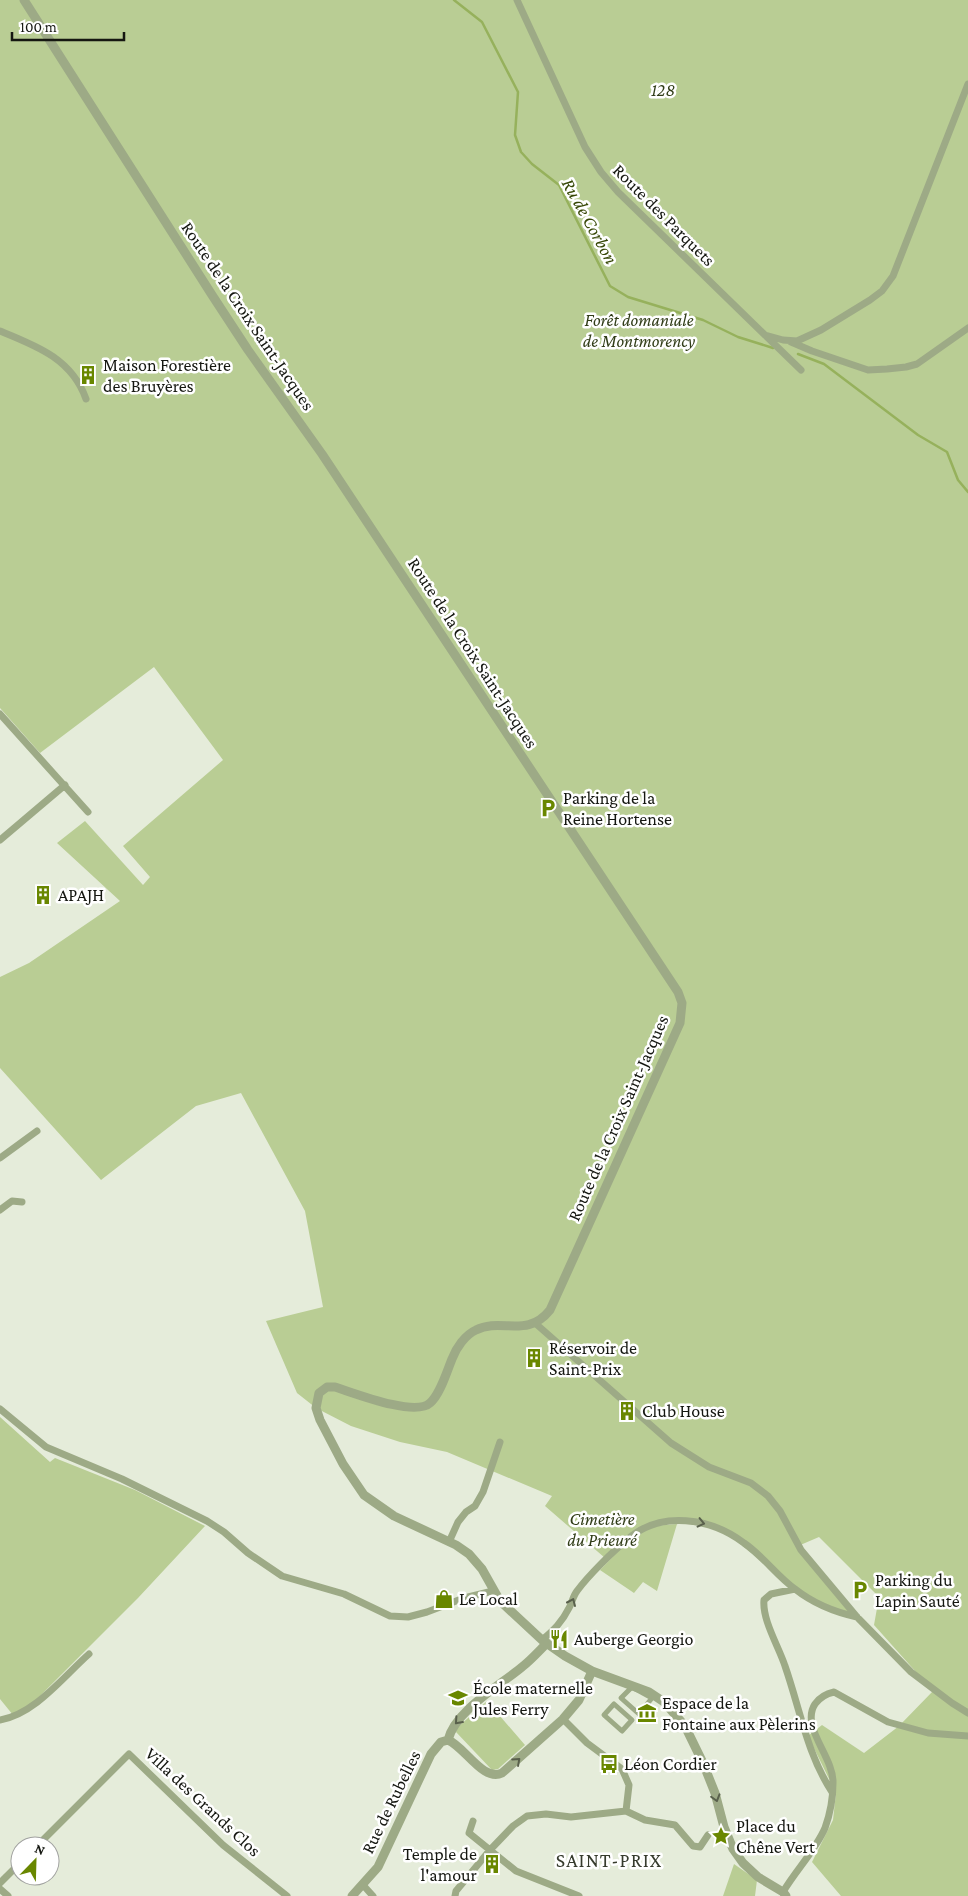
<svg xmlns="http://www.w3.org/2000/svg" width="968" height="1896" font-family="'Crimson Pro',serif">
  <style>
    .green { fill: #b9cd94 }
    .lines { fill: none; stroke-linecap: round; stroke-linejoin: round }
    .stream { stroke: #96b15c; stroke-width: 2.5 }
    .pedestrian { stroke: #9daa86; stroke-width: 5 }
    .minor { stroke: #9daa86; stroke-width: 7 }
    .tertiary { stroke: #9daa86; stroke-width: 9 }
    .oneway { stroke: #59604c }
    .labels { text-anchor: middle; dominant-baseline: central; stroke-width: 5; stroke-linejoin: round; paint-order: stroke }
    .park-label { font-size: 18px; font-style: italic; fill: #313d18; stroke: #fff }
    .street-label { font-size: 18px; fill: #151711; stroke: #fff }
    .poi-label { font-size: 18px; fill: #151711; stroke: #fff; text-anchor: start }
    .water-label { font-size: 19px; font-style: italic; fill: #374806; stroke: #fff }
    .quarter-label { font-size: 20px; letter-spacing: 1px; fill: #363b2d; stroke: #fff }
  </style>
  <rect width="100%" height="100%" fill="#e5ecda"/>
  <path class="green" d="M 0,0 L 968,0 L 968,1896 L 841,1896 L 812,1862 L 833,1820 L 836,1793 L 808,1736 L 822,1725 L 864,1753 L 899,1726 L 933,1691 L 874,1625 L 879,1597 L 819,1537 L 798,1546 L 857,1617 L 821,1606 L 778,1574 L 720,1528 L 690,1521 L 649,1524 L 605,1558 L 545,1506 L 552,1496 L 447,1452 L 400,1442 L 351,1426 L 316,1408 L 297,1393 L 266,1321 L 323,1307 L 305,1211 L 241,1093 L 196,1106 L 101,1180 L 0,1068 L 0,977 L 29,963 L 120,901 L 57,843 L 85,821 L 143,885 L 150,877 L 123,846 L 223,760 L 154,667 L 40,753 L 0,708 Z
    M 0,1417 L 50,1462 L 55,1458 L 135,1490 L 205,1526 L 138,1598 L 31,1705 L 13,1715 L 0,1699 Z
    M 677,1524 L 657,1591 L 643,1582 L 634,1593 L 600,1570 L 627,1542 L 652,1526 Z
    M 487,1701 L 525,1745 L 498,1769 L 492,1770 L 456,1732 L 458,1727 Z
    M 734,1864 L 757,1880 L 755,1896 L 723,1896 Z"/>
  <g class="lines">
    <path class="stream" d="M 454,0 L 482,22 L 518,92 L 515,135 L 521,152 L 532,164 L 559,185 L 610,286 L 628,297 L 703,320 L 738,337 L 773,348
      M 798,354 L 824,364 L 918,435 L 947,452 L 958,480 L 968,492"/>
    <path class="pedestrian" d="M 632,1687 L 652,1698 L 639,1714 L 621,1698 Z
      M 614,1704 L 632,1720 L 622,1731 L 604,1715 Z"/>
    <path class="minor" d="M 517,0 L 585,147 L 601,172 L 618,192 L 801,370
      M 0,331 C 37,346 72,359 86,399
      M 765,335 L 783,340 L 797,341 L 821,330 L 870,300 L 882,291 L 893,276 L 968,84
      M 791,342 L 812,351 L 868,370 L 887,369 L 906,367 L 917,364 L 968,328
      M 0,714 L 88,812
      M 0,840 L 65,785
      M 0,1158 L 37,1131
      M 0,1210 L 12,1201 L 22,1202
      M 535,1323 L 671,1443 L 709,1467 L 751,1483 L 768,1496 L 780,1511 L 801,1550 L 857,1617 L 911,1672 L 952,1703 L 968,1713
      M 0,1409 L 46,1447 L 122,1479 L 207,1521 L 224,1532 L 248,1553 L 282,1576 L 344,1594 L 390,1616 L 408,1617 L 427,1612 L 464,1598 L 493,1591
      M 449,1542 L 458,1522 L 466,1512 L 475,1506 L 483,1492 L 500,1442
      M 795,1589 L 771,1594 L 764,1600 C 762,1620 779,1647 785,1666 C 800,1709 807,1754 832,1792
      M 542,1640 C 554,1630 562,1622 569,1608 C 572,1603 573,1596 577,1591 C 588,1576 613,1551 628,1539 C 661,1510 711,1518 744,1543 C 763,1556 777,1576 795,1589 C 814,1604 834,1612 857,1617
      M 563,1719 L 587,1743 L 622,1769 L 629,1785 L 626,1811
      M 0,1720 C 35,1714 63,1677 89,1654
      M 473,1821 L 469,1833 L 516,1871 L 579,1896
      M 37,1846 L 129,1754 L 223,1845 L 287,1896
      M 0,1883 L 20,1863
      M 363,1885 L 373,1896
      M 0,1889 L 8,1896
      M 783,1892 C 796,1870 815,1851 825,1828 C 830,1814 833,1797 833,1783 C 834,1757 800,1727 815,1704 C 820,1697 825,1694 834,1692 L 888,1722 L 928,1733 L 968,1736
      M 455,1896 L 456,1891 L 490,1850 L 513,1826 L 527,1816 L 546,1814 L 571,1817 L 626,1811 L 645,1820 L 675,1825 L 693,1846 L 700,1847 L 708,1835"/>
    <path class="tertiary" d="M 24,0 L 212,295 L 248,350 L 322,454 L 678,992 L 682,1003 L 680,1023 L 550,1310 C 527,1339 501,1317 476,1330 C 465,1335 456,1348 452,1359 C 447,1371 440,1395 430,1403 C 415,1417 354,1393 335,1387 L 327,1387 L 319,1393 L 316,1408 L 320,1420 L 343,1464 L 364,1495 L 394,1516 L 456,1545 L 469,1554 L 482,1569 L 500,1601 L 542,1640 L 565,1656 L 592,1671 L 649,1692 L 664,1702 L 685,1726 L 703,1763 L 715,1793 L 724,1827 L 733,1849 L 743,1863 L 758,1877 L 783,1892 L 786,1896
      M 448,1740 C 465,1747 483,1782 502,1773 L 563,1719 L 579,1700 L 592,1671
      M 448,1740 C 455,1711 499,1686 522,1667 C 531,1660 539,1651 547,1643
      M 352,1896 L 378,1867 L 431,1754 L 441,1742 L 448,1740"/>
  </g>
  <defs><path id="oneway-chevron" d="M-2-3.5L2.5 0L-2 3.5" fill="none" stroke-width="1.6" stroke-linecap="round" stroke-linejoin="round" transform="scale(1.25)"/></defs>
  <g class="oneway">
    <use href="#oneway-chevron" transform="translate(701 1523) rotate(13)"/>
    <use href="#oneway-chevron" transform="translate(572 1602) rotate(-66)"/>
    <use href="#oneway-chevron" transform="translate(458 1721) rotate(132)"/>
    <use href="#oneway-chevron" transform="translate(517 1761) rotate(-42)"/>
    <use href="#oneway-chevron" transform="translate(716 1798) rotate(74)"/>
  </g>
  <defs>
    <g id="building-bare" transform="scale(1.5)"><path d="M-4-6H4V6H1V3H-1V6H-4ZM-2.5-4.3h1.7v1.8h-1.7ZM.8-4.3h1.7v1.8H.8ZM-2.5-1h1.7V.8h-1.7ZM.8-1h1.7V.8H.8Z" fill="#698700" stroke="#fff" stroke-width="2.5" paint-order="stroke"/></g>
    <g id="parking-bare" transform="scale(1.5)"><path d="M-3.5-5.5H1a3.5 3.5 0 0 1 0 7H-1V5.5H-3.5ZM-1-3.4V-.6H.8a1.4 1.4 0 0 0 0-2.8Z" fill="#698700" stroke="#fff" stroke-width="2.5" paint-order="stroke"/></g>
    <g id="shop-bare" transform="scale(1.5)"><path d="M-5-2.5h2.3a2.7 3.5 0 0 1 5.4 0H5L5.5 6h-11ZM-1.5-2.5h3a1.5 2.3 0 0 0-3 0Z" fill="#698700" stroke="#fff" stroke-width="2.5" paint-order="stroke"/></g>
    <g id="restaurant-bare" transform="scale(1.5)"><path d="M-5-6h1v4h1v-4h1v4h1v-4h1v5L-1.5 .5V6h-2V.5L-5-1ZM5-6V6H3V1.5H1.5Q1.5-4 5-6Z" fill="#698700" stroke="#fff" stroke-width="2.5" paint-order="stroke"/></g>
    <g id="school-bare" transform="scale(1.5)"><path d="M0-5L7-2L0 1L-7-2ZM-4 1L0 2.5L4 1V4Q0 6-4 4Z" fill="#698700" stroke="#fff" stroke-width="2.5" paint-order="stroke"/></g>
    <g id="museum-bare" transform="scale(1.5)"><path d="M0-6L6-3V-2H-6V-3ZM-5-1h2V3h-2ZM-1-1h2V3h-2ZM3-1h2V3H3ZM-6 4H6V6H-6Z" fill="#698700" stroke="#fff" stroke-width="2.5" paint-order="stroke"/></g>
    <g id="bus-bare" transform="scale(1.5)"><path d="M-5-6H5V4H4V6H2V4H-2V6H-4V4H-5ZM-3.5-4V0h7V-4ZM-3.5 1.2v1.5H-2V1.2ZM2 1.2v1.5H3.5V1.2Z" fill="#698700" stroke="#fff" stroke-width="2.5" paint-order="stroke"/></g>
    <g id="sight-bare" transform="scale(1.5)"><path d="M0-6L1.8-2.2L6-1.7L2.9 1.2L3.7 5.4L0 3.3L-3.7 5.4L-2.9 1.2L-6-1.7L-1.8-2.2Z" fill="#698700" stroke="#fff" stroke-width="2.5" paint-order="stroke"/></g>
  </defs>
  <g fill-rule="evenodd">
    <use href="#building-bare" x="88" y="375"/>
    <use href="#parking-bare" x="548" y="808"/>
    <use href="#building-bare" x="43" y="895"/>
    <use href="#building-bare" x="534" y="1358"/>
    <use href="#building-bare" x="627" y="1411"/>
    <use href="#parking-bare" x="860" y="1590"/>
    <use href="#shop-bare" x="444" y="1599"/>
    <use href="#restaurant-bare" x="559" y="1639"/>
    <use href="#school-bare" x="458" y="1698"/>
    <use href="#museum-bare" x="647" y="1713"/>
    <use href="#bus-bare" x="609" y="1764"/>
    <use href="#sight-bare" x="721" y="1836"/>
    <use href="#building-bare" x="492" y="1864"/>
  </g>
  <g class="labels">
    <g class="park-label">
      <text x="663" y="90">128</text>
      <text x="639" y="320">Forêt domaniale<tspan x="639" dy="21">de Montmorency</tspan></text>
      <text x="602" y="1519">Cimetière<tspan x="602" dy="21">du Prieuré</tspan></text>
    </g>
    <g class="street-label">
      <text transform="translate(664 215) rotate(45)">Route des Parquets</text>
      <text transform="translate(248 316) rotate(56)">Route de la Croix Saint-Jacques</text>
      <text transform="translate(473 653) rotate(57)">Route de la Croix Saint-Jacques</text>
      <text transform="translate(618 1118) rotate(-66)">Route de la Croix Saint-Jacques</text>
      <text transform="translate(203 1802) rotate(43)">Villa des Grands Clos</text>
      <text transform="translate(391 1802) rotate(-64)">Rue de Rubelles</text>
    </g>
    <g class="poi-label">
      <text x="103" y="365">Maison Forestière<tspan x="103" dy="21">des Bruyères</tspan></text>
      <text x="563" y="798">Parking de la<tspan x="563" dy="21">Reine Hortense</tspan></text>
      <text x="58" y="895">APAJH</text>
      <text x="549" y="1348">Réservoir de<tspan x="549" dy="21">Saint-Prix</tspan></text>
      <text x="642" y="1411">Club House</text>
      <text x="875" y="1580">Parking du<tspan x="875" dy="21">Lapin Sauté</tspan></text>
      <text x="459" y="1599">Le Local</text>
      <text x="574" y="1639">Auberge Georgio</text>
      <text x="473" y="1688">École maternelle<tspan x="473" dy="21">Jules Ferry</tspan></text>
      <text x="662" y="1703">Espace de la<tspan x="662" dy="21">Fontaine aux Pèlerins</tspan></text>
      <text x="624" y="1764">Léon Cordier</text>
      <text x="736" y="1826">Place du<tspan x="736" dy="21">Chêne Vert</tspan></text>
      <text x="477" y="1854" text-anchor="end">Temple de<tspan x="477" dy="21">l'amour</tspan></text>
    </g>
    <g class="water-label">
      <text transform="translate(590 221) rotate(61)">Ru de Corbon</text>
    </g>
    <g class="quarter-label">
      <text x="609" y="1860">SAINT-PRIX</text>
    </g>
  </g>
  <g transform="translate(35 1861) rotate(23)"><circle r="24" fill="#ffffff" stroke="#a1a2a0"/>
  <path d="M0-4L9 19L0 12L-9 19Z" fill="#698700"/>
  <text y="-8" font-size="14" font-weight="bold" text-anchor="middle" fill="#151711">N</text>
  </g>
  <path d="M12 32v8h112v-8" fill="none" stroke="#151711" stroke-width="2.5"/>
  <text x="20" y="32" font-size="15" fill="#151711" stroke="#ffffff" stroke-width="4" paint-order="stroke">100 m</text>
</svg>
